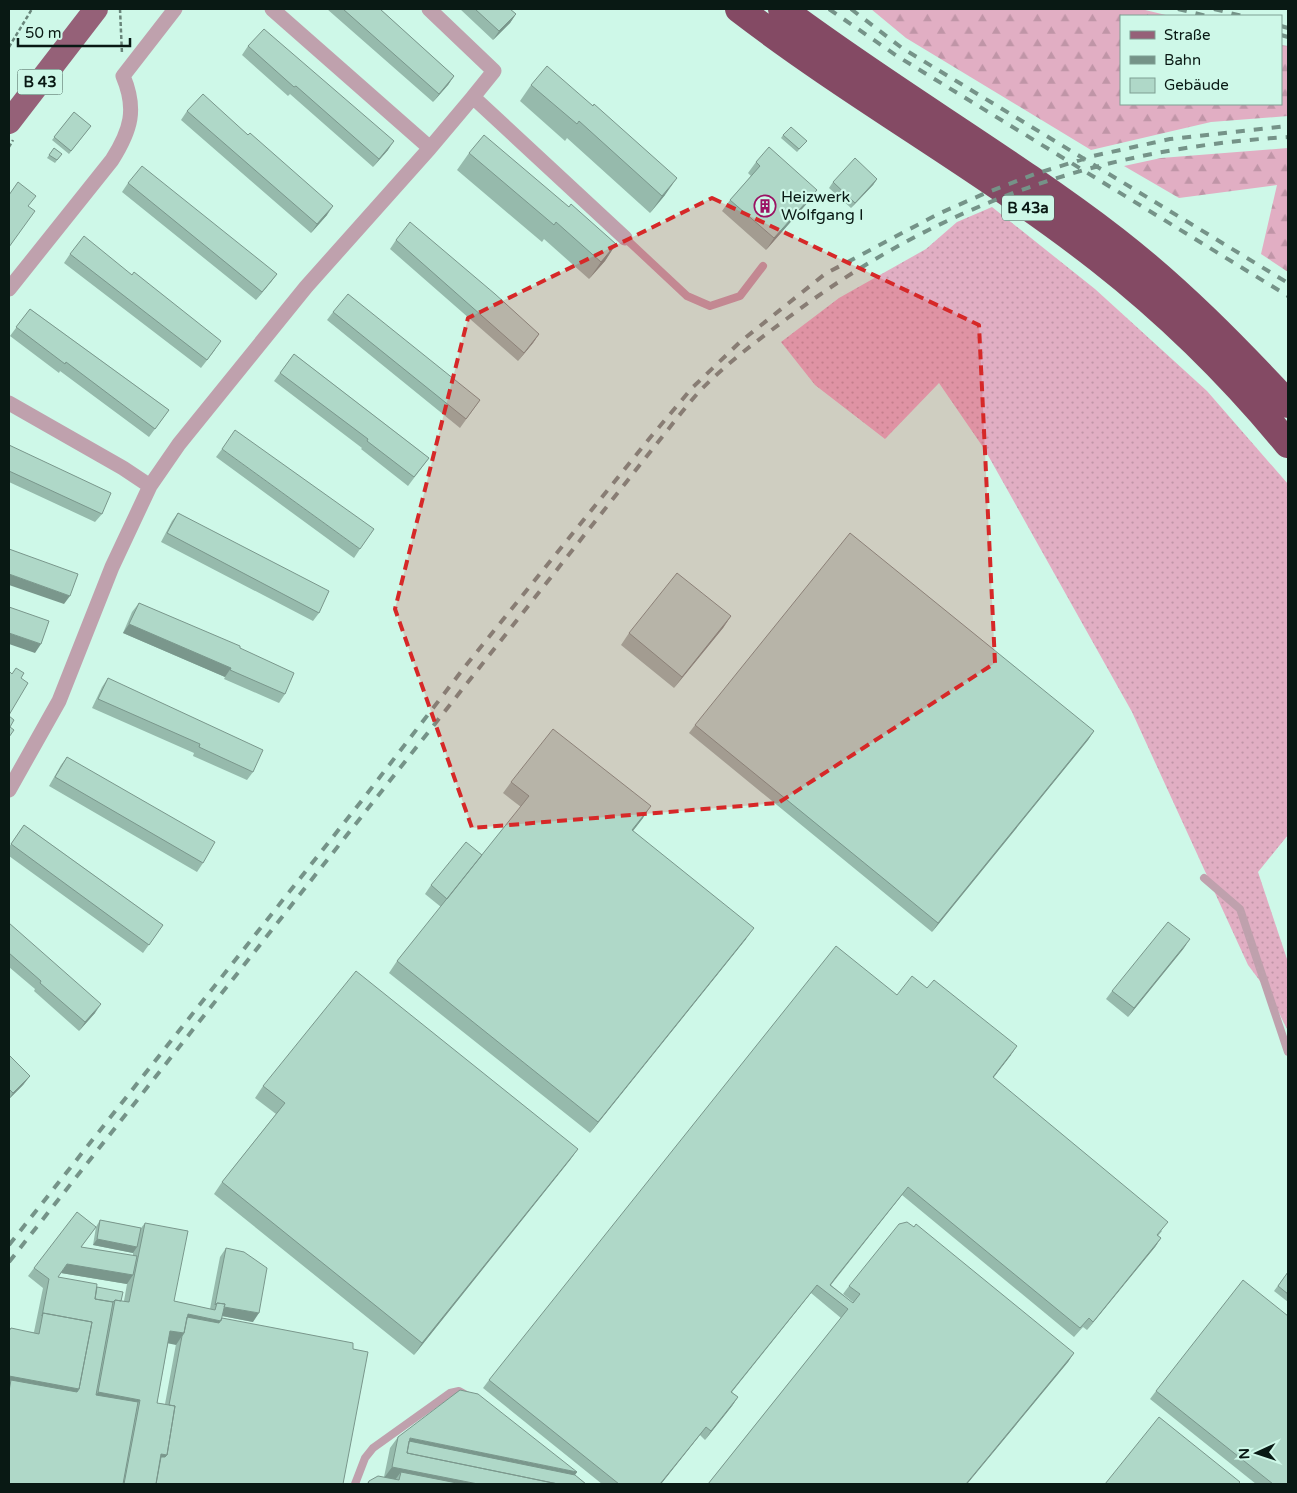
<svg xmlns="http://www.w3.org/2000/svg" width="1297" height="1493" font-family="'Varela Round',sans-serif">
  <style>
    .grass { fill: url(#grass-dots) }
    .forest { fill: url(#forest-firs) }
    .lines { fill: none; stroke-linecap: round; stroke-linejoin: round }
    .path { stroke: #68857a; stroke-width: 2.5; stroke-dasharray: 4 2.5; stroke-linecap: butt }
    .lane { stroke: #bfa1ad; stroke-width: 8 }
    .street { stroke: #bfa1ad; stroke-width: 15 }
    .primary { stroke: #956178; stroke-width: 24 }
    .highway { stroke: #844a64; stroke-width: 28 }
    .rail { stroke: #759388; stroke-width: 4; stroke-dasharray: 9 9; stroke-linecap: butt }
    .wall { fill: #96baac; fill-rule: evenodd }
    .shaded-wall { fill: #7a978c }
    .building { fill: #afd8c8; stroke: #7a978c }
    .marked { fill: #d62828; fill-opacity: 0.2; stroke: #d62828; stroke-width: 4; stroke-dasharray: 10 6; stroke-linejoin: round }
    .labels { text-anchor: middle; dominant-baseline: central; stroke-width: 4.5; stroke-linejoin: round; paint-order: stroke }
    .shield { fill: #cef8e8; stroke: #445c54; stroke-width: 1 }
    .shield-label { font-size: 15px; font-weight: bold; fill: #091914 }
    .poi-label { font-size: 16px; fill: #091914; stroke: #cef8e8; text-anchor: start }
  </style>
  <defs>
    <pattern id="grass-dots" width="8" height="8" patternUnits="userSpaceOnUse" patternTransform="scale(1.25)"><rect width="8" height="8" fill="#e1aec3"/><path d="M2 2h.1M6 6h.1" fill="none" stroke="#c095a7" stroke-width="1.8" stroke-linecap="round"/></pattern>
    <pattern id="forest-firs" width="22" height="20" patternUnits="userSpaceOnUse" patternTransform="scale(1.25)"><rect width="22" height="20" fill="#e1aec3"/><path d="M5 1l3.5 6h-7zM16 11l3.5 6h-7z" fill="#c095a7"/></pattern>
  </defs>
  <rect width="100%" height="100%" fill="#cef8e8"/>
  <path class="grass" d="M 992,207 L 1095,289 L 1207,391 L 1288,484 L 1288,835 L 1258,872 L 1288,962 L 1288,1031 L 1269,993 L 1248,965 L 1132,712 L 985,450 L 939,383 L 885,439 L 815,385 L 781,342 L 839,298 L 926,249 L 957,222 Z"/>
  <path class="forest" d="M 871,9 L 1141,9 L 1170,16 L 1121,16 L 1121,104 L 1281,104 L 1281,45 L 1288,46 L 1288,116 L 1211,122 L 1091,150 L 906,38 Z
    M 1288,148 L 1288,272 L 1261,254 L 1277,185 L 1179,198 L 1124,166 L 1161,158 Z"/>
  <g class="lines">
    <path class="path" d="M 120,9 L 122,54
      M 9,47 L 32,9
      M 9,147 L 13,140"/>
    <path class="lane" d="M 625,238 L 687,296 L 710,306 L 740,296 L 763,266
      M 1204,878 L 1240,909 L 1288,1052
      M 355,1484 L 365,1458 L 373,1448 L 450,1393 L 459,1391 L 468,1396"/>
    <path class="street" d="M 272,9 L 430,148 L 473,97 L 625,238
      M 429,9 L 494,71 L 473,97
      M 9,289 L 112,160 C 131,130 137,109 123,76 L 175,9
      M 9,403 L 123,468 L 150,486 L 112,567 L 59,701 L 9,790
      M 150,486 L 179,444 L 306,287 L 430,148"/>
    <path class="primary" d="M 9,122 L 96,9"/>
    <path class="highway" d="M 739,9 C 855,98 984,169 1099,259 C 1168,313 1232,376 1288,444
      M 782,9 C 890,90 1008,158 1115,240 C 1178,289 1234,346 1288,404"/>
    <path class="rail" d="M 829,9 L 897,56 L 1288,296
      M 851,9 L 902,48 L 1288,283
      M 1178,9 L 1207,16
      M 1214,9 L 1242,16
      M 1281,26 L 1288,28
      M 1281,35 L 1288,37
      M 9,1245 L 363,799 L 467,664 L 649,439 L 692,388 L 740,342 L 825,274 L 938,214 L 988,192 L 1035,174 L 1093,156 L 1170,139 L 1288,126
      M 9,1262 L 654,447 C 668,430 682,411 697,394 C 724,365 757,341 789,317 C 939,204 1102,148 1288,137"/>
  </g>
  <path class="wall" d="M 327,9 L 380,9 L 454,76 L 448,85 L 433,102 Z
    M 460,9 L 510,9 L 516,14 L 510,23 L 493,40 Z
    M 248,46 L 388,150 L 373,167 L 290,94 L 288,96 L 242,55 Z
    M 531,85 L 593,106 L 665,195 L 650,213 L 567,138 L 565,141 L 520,101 Z
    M 187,111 L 327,215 L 311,233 L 181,120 Z
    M 74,112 L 91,126 L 69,154 L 52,140 Z
    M 783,135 L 807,141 L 797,152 L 781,138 Z
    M 54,148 L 62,154 L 55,163 L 47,158 Z
    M 469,153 L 569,207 L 616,244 L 605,261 L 589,279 L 544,239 L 542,242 L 457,170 Z
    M 756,162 L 809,201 L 766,250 L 722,211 L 730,200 L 751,176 L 748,173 Z
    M 877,179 L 873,185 L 851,208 L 829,188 L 833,182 Z
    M 128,183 L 277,274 L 256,300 L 122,192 Z
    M 396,240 L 539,334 L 533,343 L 518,361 L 390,249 Z
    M 70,254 L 132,275 L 215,350 L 201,368 L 64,263 Z
    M 30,309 L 169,410 L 149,437 L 60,371 L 59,373 L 10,336 Z
    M 333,312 L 480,400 L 460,428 L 327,320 Z
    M 294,354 L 429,458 L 408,486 L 361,449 L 362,448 L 274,381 Z
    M 9,445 L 102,514 L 95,522 L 9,482 Z
    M 222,449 L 360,549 L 354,558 L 216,457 Z
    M 178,513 L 319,613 L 313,621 L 161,542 L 172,521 Z
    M 139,603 L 240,648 L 285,694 L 279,703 L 224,679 L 225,677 L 123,633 L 132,612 Z
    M 731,616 L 723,628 L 674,688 L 621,645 L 629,633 Z
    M 108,678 L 253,772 L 247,780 L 193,756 L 194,753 L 92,708 L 102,687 Z
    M 695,725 L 1094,731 L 1088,740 L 932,932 L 689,733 Z
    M 67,757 L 203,863 L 197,872 L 49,786 L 61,765 Z
    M 511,782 L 643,818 L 633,831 L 746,939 L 590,1133 L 389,973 L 397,961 L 441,907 L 425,894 L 431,885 L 482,855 L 521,807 L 503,793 Z
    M 24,825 L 163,925 L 143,953 L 9,856 L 9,847 Z
    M 9,923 L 95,1013 L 79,1031 L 34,991 L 35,989 L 9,967 Z
    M 1184,948 L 1128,1017 L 1106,999 L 1112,991 Z
    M 897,995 L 1011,1055 L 993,1078 L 1162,1231 L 1158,1236 L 1161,1238 L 1155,1247 L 1087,1330 L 1083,1327 L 1074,1337 L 902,1195 L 831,1285 L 853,1303 L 853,1302 L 843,1294 L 849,1286 L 1074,1353 L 1068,1362 L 967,1484 L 708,1484 L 841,1318 L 811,1293 L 732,1392 L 738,1397 L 732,1406 L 705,1440 L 700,1435 L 661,1484 L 602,1484 L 483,1388 L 489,1380 Z
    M 9,1055 L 30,1076 L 23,1085 L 9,1099 Z
    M 263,1086 L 578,1149 L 570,1160 L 414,1355 L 214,1194 L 222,1182 L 276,1114 L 255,1098 Z
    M 100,1220 L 141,1228 L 145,1223 L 174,1301 L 210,1309 L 220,1257 L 226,1248 L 253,1322 L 222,1316 L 222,1318 L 353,1349 L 343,1484 L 9,1484 L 9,1331 L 34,1332 L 43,1288 L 28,1276 L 34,1268 L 96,1227 ZM 96,1227 L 93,1245 L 133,1253 L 133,1256 L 81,1247 ZM 61,1273 L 127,1284 L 124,1301 L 121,1301 L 97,1287 L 58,1277 ZM 168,1343 L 176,1344 L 165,1404 L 157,1403 Z
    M 1288,1272 L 1288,1302 L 1274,1291 Z
    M 1156,1391 L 1288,1484 L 1256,1484 L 1150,1399 Z
    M 398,1437 L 577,1472 L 575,1475 L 586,1484 L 366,1484 L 369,1481 L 384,1477 L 390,1448 Z"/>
  <path class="shaded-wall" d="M 516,14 L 510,23 L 493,40 L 499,31 Z
    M 454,76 L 448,85 L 433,102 L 439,94 Z
    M 394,141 L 388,150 L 373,167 L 379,159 Z
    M 677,178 L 665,195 L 650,213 L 662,196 Z
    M 877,179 L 873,185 L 851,208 L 855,203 Z
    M 817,190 L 809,201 L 766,250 L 774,238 Z
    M 333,206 L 327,215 L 311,233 L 317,224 Z
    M 616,244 L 605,261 L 589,279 L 601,262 Z
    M 277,274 L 271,282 L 256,300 L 262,292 Z
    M 539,334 L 533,343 L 518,361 L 524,353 Z
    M 9,574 L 70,596 L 64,604 L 9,585 Z
    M 731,616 L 723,628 L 674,688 L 682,677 Z
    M 129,624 L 231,668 L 225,677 L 123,633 Z
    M 9,633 L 41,644 L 35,653 L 9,644 Z
    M 1094,731 L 1088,740 L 932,932 L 938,923 Z
    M 651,806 L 643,818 L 624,842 L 632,830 Z
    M 754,928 L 746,939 L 590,1133 L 598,1122 Z
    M 1190,939 L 1184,948 L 1128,1017 L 1134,1008 Z
    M 101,1004 L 95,1013 L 79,1031 L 85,1022 Z
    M 1017,1046 L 1011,1055 L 987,1086 L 993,1077 Z
    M 30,1076 L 23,1085 L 9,1099 L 13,1093 Z
    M 578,1149 L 570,1160 L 414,1355 L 422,1343 Z
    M 908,1187 L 902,1195 L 824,1293 L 836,1277 Z
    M 1161,1238 L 1155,1247 L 1087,1330 L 1093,1322 Z
    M 97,1239 L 137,1247 L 133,1253 L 93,1245 Z
    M 67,1264 L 133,1275 L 127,1284 L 61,1273 Z
    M 817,1285 L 811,1293 L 725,1400 L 731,1392 Z
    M 216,1306 L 259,1313 L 253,1322 L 212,1314 L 215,1310 Z
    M 188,1314 L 221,1321 L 213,1332 L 184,1326 Z
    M 170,1331 L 184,1333 L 176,1345 L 162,1342 Z
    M 1074,1353 L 1068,1362 L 967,1484 L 966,1484 Z
    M 9,1376 L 79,1389 L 71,1400 L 11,1380 L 9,1383 Z
    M 98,1392 L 140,1400 L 132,1411 L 90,1404 Z
    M 738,1397 L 732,1406 L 705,1440 L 711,1431 Z
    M 706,1427 L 700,1435 L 661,1484 L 660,1484 Z
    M 410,1438 L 577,1472 L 569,1483 L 406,1450 Z
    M 161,1454 L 167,1455 L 159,1466 Z
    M 392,1467 L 478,1484 L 414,1484 L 399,1480 L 401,1472 L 395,1480 L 384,1478 Z"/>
  <path class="building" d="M 343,9 L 380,9 L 454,76 L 439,94 Z
    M 475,9 L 510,9 L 516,14 L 499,31 Z
    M 264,29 L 394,141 L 379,159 L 296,86 L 294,87 L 248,46 Z
    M 547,66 L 593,106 L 594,104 L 677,178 L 662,196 L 579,121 L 577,124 L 531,85 Z
    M 203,94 L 248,135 L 250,133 L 333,206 L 317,224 L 187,111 Z
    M 74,112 L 91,126 L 71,151 L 54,137 Z
    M 791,127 L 807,141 L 799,149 L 783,135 Z
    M 484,135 L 569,207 L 571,204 L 616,244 L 601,262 L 556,222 L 554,225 L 469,153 Z
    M 769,147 L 817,190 L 774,238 L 730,200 L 760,166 L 756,162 Z
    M 54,148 L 62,154 L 57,160 L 49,155 Z
    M 855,158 L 877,179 L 855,203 L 833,182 Z
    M 142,166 L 277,274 L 262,292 L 128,183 Z
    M 18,182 L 36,196 L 28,206 L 35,211 L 9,247 L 9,195 Z
    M 410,222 L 495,294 L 539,334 L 524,353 L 396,240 Z
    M 84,236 L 132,275 L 134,272 L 221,341 L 207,360 L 70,254 Z
    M 348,294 L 480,400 L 466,419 L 333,312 Z
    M 30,309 L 169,410 L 155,429 L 66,362 L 65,364 L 16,327 Z
    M 294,354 L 429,458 L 414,477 L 367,441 L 368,439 L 280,373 Z
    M 235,430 L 374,529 L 360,549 L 222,449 Z
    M 9,445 L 111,493 L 102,514 L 9,471 Z
    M 178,513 L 329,591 L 319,613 L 167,533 Z
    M 850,533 L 1094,731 L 938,923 L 695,725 Z
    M 9,549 L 78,574 L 70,596 L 9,574 Z
    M 677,573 L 731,616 L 682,677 L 629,633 Z
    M 139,603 L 240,646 L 240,648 L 294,673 L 285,694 L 230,670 L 231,668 L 129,624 Z
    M 9,607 L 49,621 L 41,644 L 9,633 Z
    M 16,668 L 24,673 L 21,678 L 28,683 L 9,715 L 9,671 L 12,674 Z
    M 108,678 L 263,750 L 253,772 L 199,747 L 200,744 L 98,699 Z
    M 9,716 L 14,720 L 10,727 L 14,730 L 9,737 Z
    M 553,729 L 651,806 L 632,830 L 754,928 L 598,1122 L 397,961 L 529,796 L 511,782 Z
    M 67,757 L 215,842 L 203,863 L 55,777 Z
    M 24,825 L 163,925 L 149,945 L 11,844 Z
    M 466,842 L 482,855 L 447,899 L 431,885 Z
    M 1168,922 L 1190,939 L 1134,1008 L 1112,991 Z
    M 9,923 L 101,1004 L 85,1022 L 40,983 L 41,981 L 9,953 Z
    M 836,946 L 897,995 L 912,976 L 927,988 L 934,980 L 1017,1046 L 993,1077 L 1168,1222 L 1157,1235 L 1161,1238 L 1093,1322 L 1089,1318 L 1080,1328 L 908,1187 L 836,1277 L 830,1285 L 853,1303 L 860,1294 L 849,1286 L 899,1224 L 907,1222 L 914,1227 L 916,1224 L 1074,1353 L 966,1484 L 708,1484 L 848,1309 L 817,1285 L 731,1392 L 738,1397 L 711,1431 L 706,1427 L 660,1484 L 619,1484 L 489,1380 Z
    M 356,971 L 578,1149 L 422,1343 L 222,1182 L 285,1103 L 263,1086 Z
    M 9,1055 L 30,1076 L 13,1093 L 9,1089 Z
    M 77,1212 L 96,1227 L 81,1247 L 137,1256 L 133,1275 L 67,1264 L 58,1277 L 97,1284 L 95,1299 L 113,1302 L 96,1395 L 138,1402 L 123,1484 L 9,1484 L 9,1391 L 11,1380 L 77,1392 L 79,1389 L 92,1322 L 43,1313 L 42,1316 L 49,1279 L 34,1268 Z
    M 100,1220 L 141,1228 L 137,1247 L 97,1239 Z
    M 145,1223 L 188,1231 L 174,1301 L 215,1310 L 217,1303 L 225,1304 L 221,1321 L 188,1314 L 184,1333 L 170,1331 L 157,1403 L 175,1406 L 167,1455 L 161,1454 L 156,1484 L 124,1484 L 140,1400 L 98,1392 L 115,1300 L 129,1302 Z
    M 226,1248 L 244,1252 L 267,1268 L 259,1313 L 224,1307 L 225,1304 L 217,1303 L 215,1305 Z
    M 1288,1272 L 1288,1294 L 1278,1286 Z
    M 1243,1280 L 1288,1316 L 1288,1484 L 1273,1484 L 1156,1391 Z
    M 97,1287 L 123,1292 L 121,1301 L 115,1300 L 113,1302 L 95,1299 Z
    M 43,1313 L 92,1322 L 79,1389 L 9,1376 L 9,1331 L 11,1328 L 39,1334 Z
    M 187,1317 L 219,1323 L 222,1318 L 353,1343 L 353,1349 L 368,1352 L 343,1484 L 156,1484 L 161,1457 L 165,1457 L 167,1455 L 175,1406 L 169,1405 L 182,1336 L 184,1333 Z
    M 460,1390 L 478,1394 L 577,1472 L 410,1438 L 407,1453 L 558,1484 L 478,1484 L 392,1467 L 398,1437 Z
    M 1159,1417 L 1240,1482 L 1238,1484 L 1105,1484 Z
    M 409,1441 L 575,1475 L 586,1484 L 558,1484 L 407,1453 Z
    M 401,1472 L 462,1484 L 368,1484 L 369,1481 L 378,1476 L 399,1480 Z"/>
  <path class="marked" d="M 712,198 L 979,325 L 995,663 L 778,803 L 472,828 L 395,609 L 468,318 Z"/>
  <defs>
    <g id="building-ring" transform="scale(1.125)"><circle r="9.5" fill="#cef8e8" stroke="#9b1263" stroke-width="1.5"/><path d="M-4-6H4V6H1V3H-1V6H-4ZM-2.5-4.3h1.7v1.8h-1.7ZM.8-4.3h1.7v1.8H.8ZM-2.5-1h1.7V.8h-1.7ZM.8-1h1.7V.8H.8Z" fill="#9b1263"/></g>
  </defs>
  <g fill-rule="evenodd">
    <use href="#building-ring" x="765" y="206"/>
  </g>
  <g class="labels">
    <g class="shield">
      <rect x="17.5" y="69.5" width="45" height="25" rx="4"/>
      <rect x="1002" y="195.5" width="52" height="25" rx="4"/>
    </g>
    <g class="shield-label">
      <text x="40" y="82">B 43</text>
      <text x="1028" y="208">B 43a</text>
    </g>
    <g class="poi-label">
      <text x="781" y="197">Heizwerk<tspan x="781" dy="18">Wolfgang I</tspan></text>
    </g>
  </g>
  <rect width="1297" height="1493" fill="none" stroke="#091914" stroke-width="20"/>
  <rect x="1120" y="15" width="162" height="90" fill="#cef8e8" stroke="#7f9f93"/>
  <rect x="1130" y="31" width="25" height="8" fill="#956178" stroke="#7f9f93"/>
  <text x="1164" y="40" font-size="15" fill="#091914">Straße</text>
  <rect x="1130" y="56" width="25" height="8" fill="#759388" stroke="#7f9f93"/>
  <text x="1164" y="65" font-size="15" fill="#091914">Bahn</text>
  <rect x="1130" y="78" width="25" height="15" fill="#afd8c8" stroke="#7f9f93"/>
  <text x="1164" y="90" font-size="15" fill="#091914">Gebäude</text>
  <g transform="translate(1257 1453) rotate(267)" stroke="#cef8e8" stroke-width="4" paint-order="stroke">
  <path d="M0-4L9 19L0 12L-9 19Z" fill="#091914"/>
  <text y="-8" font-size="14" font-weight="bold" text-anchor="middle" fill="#091914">N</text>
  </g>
  <path d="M18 38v8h112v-8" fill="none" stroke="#091914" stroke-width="2.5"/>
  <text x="25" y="38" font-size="15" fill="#091914" stroke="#cef8e8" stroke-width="4" paint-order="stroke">50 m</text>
</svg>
